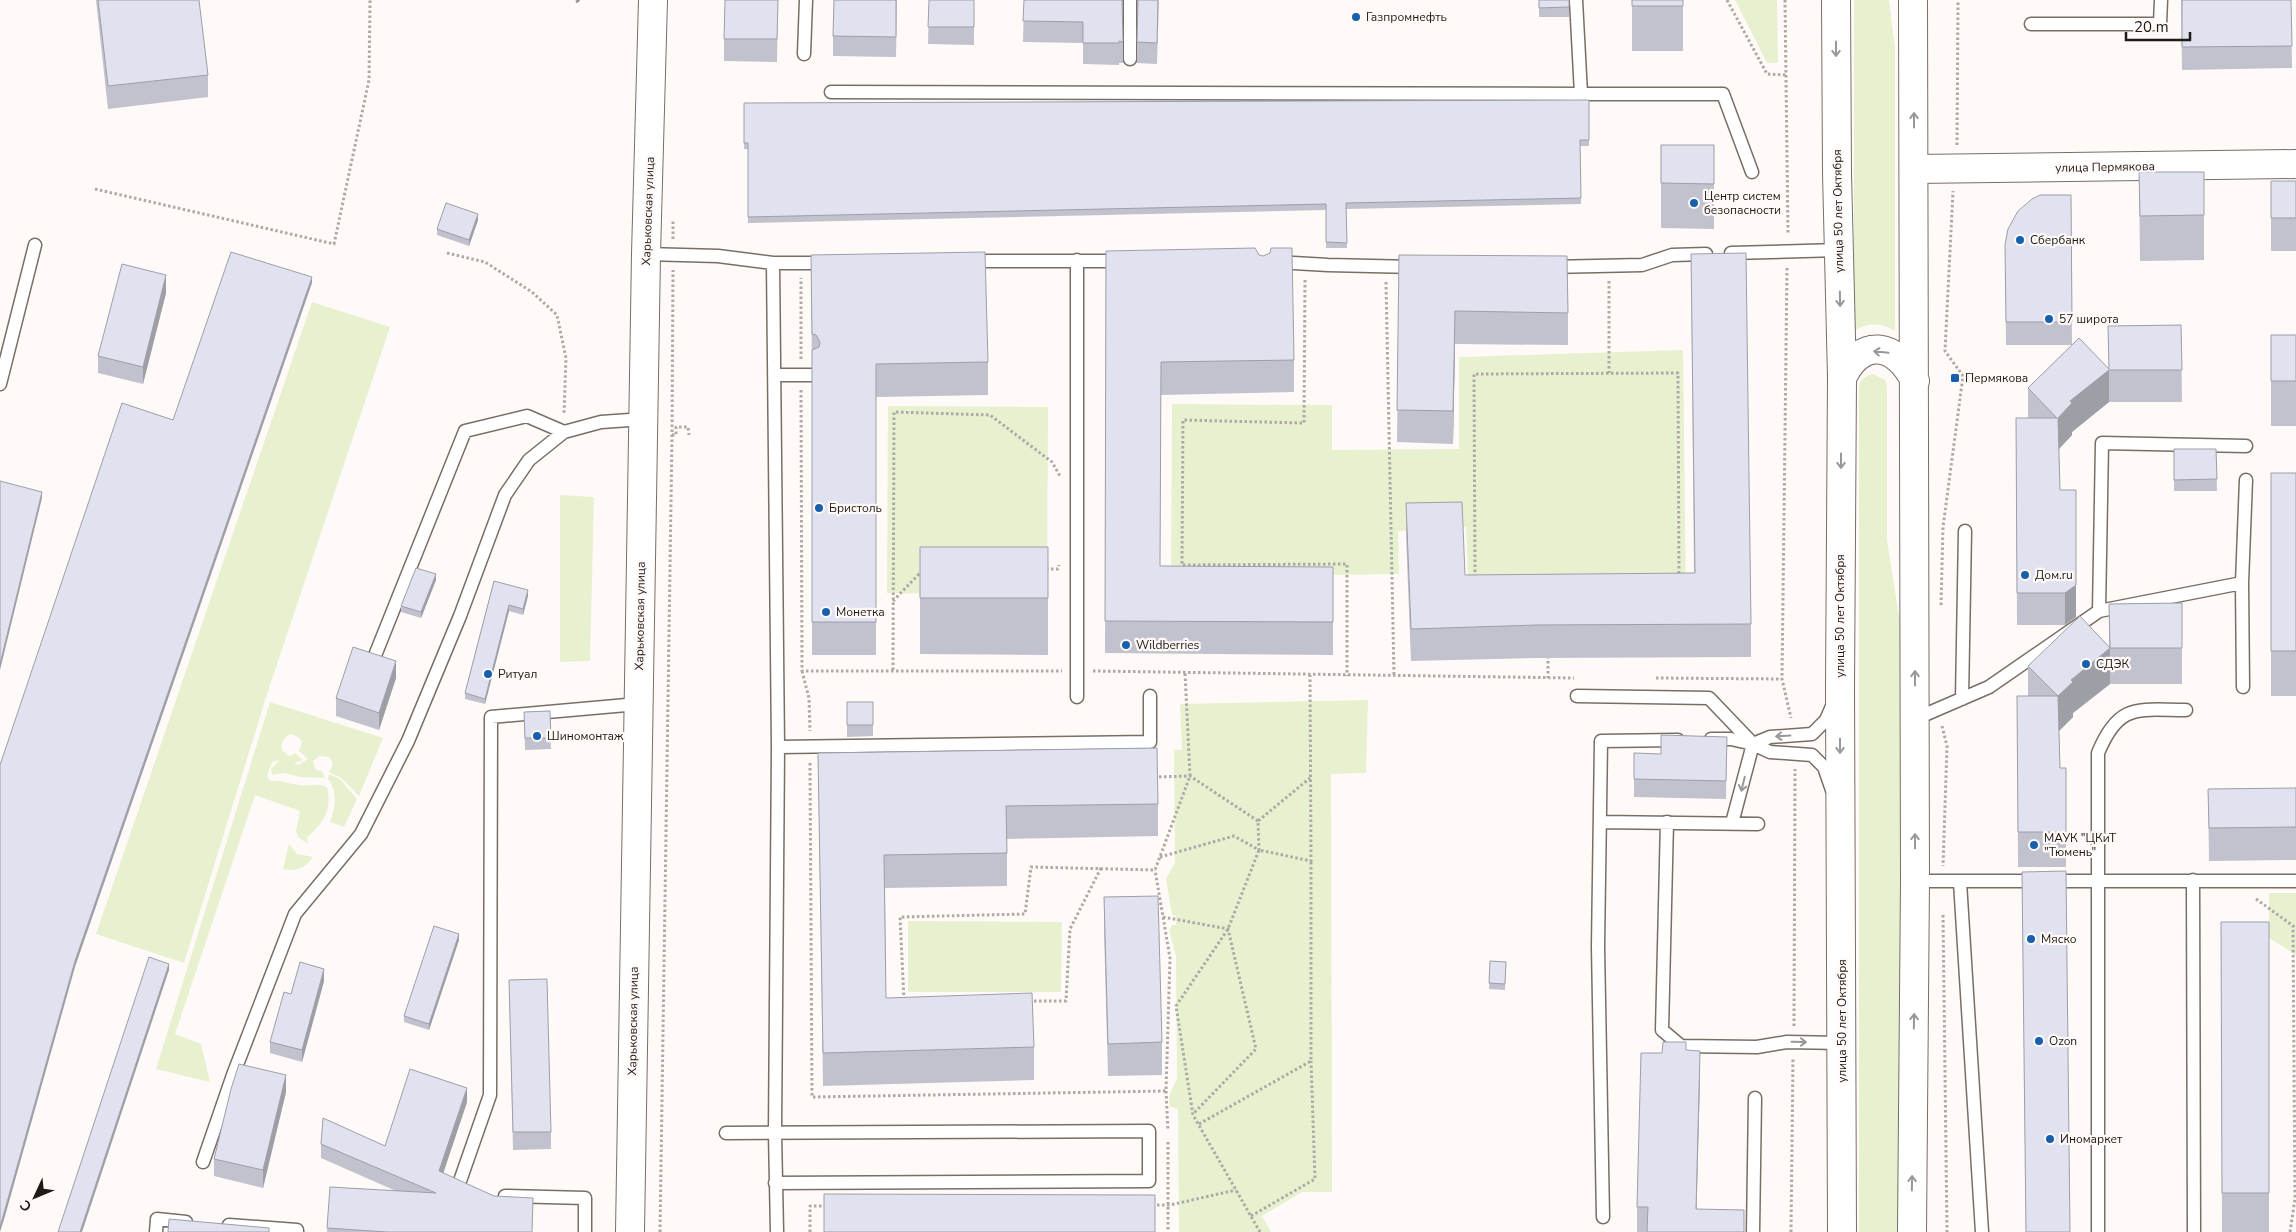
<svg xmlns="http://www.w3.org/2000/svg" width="2296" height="1232" font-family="'Nunito Sans',sans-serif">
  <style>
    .green { fill: #e7f1d0; fill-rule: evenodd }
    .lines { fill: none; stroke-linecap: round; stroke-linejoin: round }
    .service-casing { stroke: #786e66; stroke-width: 15 }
    .tertiary-casing { stroke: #786e66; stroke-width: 30 }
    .secondary-casing { stroke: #786e66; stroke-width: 30 }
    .path { stroke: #ada9a6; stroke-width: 3; stroke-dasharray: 2.5 2.5; stroke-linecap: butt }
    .service { stroke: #fff; stroke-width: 12 }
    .tertiary { stroke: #fff; stroke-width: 28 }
    .secondary { stroke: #fff; stroke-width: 28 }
    .rail { stroke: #96918e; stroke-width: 4; stroke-dasharray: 2.5 5; stroke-linecap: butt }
    .wall { fill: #c2c2ce }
    .shaded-wall { fill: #9e9ea7 }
    .building { fill: #e1e2ef; stroke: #9e9ea7 }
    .oneway { stroke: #9a9897 }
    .poi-dot { fill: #175faf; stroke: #fffaf7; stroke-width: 2 }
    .labels { text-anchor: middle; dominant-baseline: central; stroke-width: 4.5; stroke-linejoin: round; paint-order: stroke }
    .poi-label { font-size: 12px; fill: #1e1a17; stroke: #fffaf7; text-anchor: start }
    .street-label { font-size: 12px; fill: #1e1a17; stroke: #fffaf7 }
  </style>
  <rect width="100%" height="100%" fill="#fffaf7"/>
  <path class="green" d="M 1735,0 L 1777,0 L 1778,63 L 1767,63 Z
    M 1854,0 L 1889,0 L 1895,48 L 1895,331 C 1881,322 1868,322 1854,331 Z
    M 312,302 L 390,327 L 267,694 L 184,963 L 96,934 Z
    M 1683,350 L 1686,598 L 1469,601 L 1466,527 L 1398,531 L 1399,574 L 1331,575 L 1171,591 L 1172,404 L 1332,405 L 1332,450 L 1459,449 L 1459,357 Z
    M 1873,374 L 1885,380 L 1887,386 L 1887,540 L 1900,623 L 1900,1232 L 1859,1232 L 1859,386 C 1862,378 1865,376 1873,374 Z
    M 888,406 L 1048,407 L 1047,595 L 887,593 Z
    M 560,495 L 594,497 L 590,661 L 560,662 Z
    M 1368,700 L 1366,773 L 1331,774 L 1332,1192 L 1302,1192 L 1262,1216 L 1271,1232 L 1179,1232 L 1178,1109 L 1170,1107 C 1167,1096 1172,1089 1177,1079 L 1176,956 L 1169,930 L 1172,925 L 1176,925 L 1176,916 L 1172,915 L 1166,879 L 1175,863 L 1174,750 L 1182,750 L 1180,704 Z
    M 270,702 L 383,738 L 359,796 L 341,778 L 329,772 C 333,766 334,763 329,757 L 319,756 L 314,761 L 309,760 L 313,761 L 316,770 L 322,771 L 325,778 L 300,777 L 284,773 L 272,775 L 271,769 L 279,761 L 287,759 L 272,762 L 267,777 L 271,781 C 282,780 288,784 299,785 C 309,787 317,782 327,787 C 333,811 323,822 307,838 L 308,844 L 298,837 L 296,831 L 300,811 L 255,795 L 175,1034 L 201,1044 L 210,1082 L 156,1069 ZM 291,734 L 298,737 L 302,742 L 299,751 L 308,759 L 298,765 L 294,763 L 303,760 L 295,753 L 291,756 C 277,752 280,739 291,734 Z
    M 329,774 L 340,779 L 357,799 L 344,827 L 330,822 C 335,808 338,791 328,779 Z
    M 289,844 L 297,854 L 313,857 C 306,868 296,872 283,869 Z
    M 2269,893 L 2296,893 L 2296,955 L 2269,938 Z
    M 908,921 L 1062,922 L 1061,992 L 908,992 Z"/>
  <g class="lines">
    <g class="service-casing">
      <path id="service" d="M 1576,0 L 1581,94 L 1723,94 L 1752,172
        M 2031,24 L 2160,24 L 2161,0
        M 804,54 L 806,0
        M 1130,59 L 1130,0
        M 831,92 L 1581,94
        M 1731,253 L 1839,250
        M 646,254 L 718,256 L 773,263 L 828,263
        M 968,261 L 1123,261
        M 1276,262 L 1328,265 L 1415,267
        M 773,263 L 778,747 L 1150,742 L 1150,696
        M 1550,267 L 1642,265 L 1672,255 L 1706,254
        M 774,375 L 812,375
        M 0,384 L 35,245
        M 2242,583 L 2243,687
        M 2099,611 L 2102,443 L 2246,446
        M 374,658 L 465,431 L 527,416 L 564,432
        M 1577,696 L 1709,698 L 1753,744
        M 1077,697 L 1077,260
        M 1962,699 L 1965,531
        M 1915,719 L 1989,687 L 2099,611 L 2242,583 L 2246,480
        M 1711,739 L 1731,739 L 1753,744 L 1770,752 L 1812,755 L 1824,767 L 1832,790
        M 1753,744 L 1770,737 L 1812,734 L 1826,720 L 1833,704
        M 1600,822 L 1758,824
        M 1667,822 L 1662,1030 L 1681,1046 L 1757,1047 L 1787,1042 L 1842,1043
        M 1732,823 L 1753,744
        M 2193,880 L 2194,1232
        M 1915,881 L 2296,881
        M 1960,882 L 1982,1232
        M 726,1133 L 1149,1131 L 1149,1181 L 775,1183
        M 203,1162 L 233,1075 L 295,914 L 361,834 L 408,741 L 460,616 L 505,495 L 529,460 L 564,432 L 601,422 L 644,419
        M 460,1181 L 490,1095 L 491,717 L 638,704
        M 505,1196 L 585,1198 L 585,1232
        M 1603,1217 L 1598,947 L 1601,741 L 1678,740
        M 229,1225 L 297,1230 L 297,1232
        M 156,1232 L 157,1219 L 186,1222
        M 777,1232 L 775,1133 L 778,747
        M 1753,1232 L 1755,1098
        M 2098,1232 L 2098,753 C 2119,702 2138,710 2186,710"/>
    </g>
    <g class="tertiary-casing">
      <path id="tertiary" d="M 1915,169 L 2296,164
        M 630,1232 L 646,254 L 653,0"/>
    </g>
    <g class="secondary-casing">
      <path id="secondary" d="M 1836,0 L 1837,173 L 1842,378 L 1840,688 L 1842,1232
        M 1842,378 C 1861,337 1896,342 1915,381
        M 1912,1232 L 1915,881 L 1913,0"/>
    </g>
    <path class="path" d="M 1727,0 L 1767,74 L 1786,75
      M 1785,0 L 1788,234
      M 1957,145 L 1958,0
      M 95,189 L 334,244 L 369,80 L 370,0
      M 673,239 L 673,220
      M 447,253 L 485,262 L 532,292 L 557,315 L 566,358 L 564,414
      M 1787,268 L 1782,679 L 1791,718
      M 1305,280 L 1304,423 L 1183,420 L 1182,565 L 1347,564 L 1347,676
      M 1609,281 L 1609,373
      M 1386,282 L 1394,676
      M 801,359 L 801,278
      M 801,390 L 802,671 L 1062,671
      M 672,435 L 676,435 L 676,427 L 688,427 L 689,435
      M 1046,569 L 1058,569 L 1059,565
      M 1475,577 L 1474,374 L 1678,373 L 1679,577
      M 893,601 L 919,574 L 922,574
      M 1941,605 L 1943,527 L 1963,376 L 1945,351 L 1953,191
      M 1548,656 L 1548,678
      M 893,670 L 894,412 L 990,415 L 1052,462 L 1060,476
      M 802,671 L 809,698 L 810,731
      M 1093,671 L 1574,678
      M 1656,678 L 1782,679
      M 1942,726 L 1947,746 L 1943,866
      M 810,763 L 812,1097 L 1166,1091 L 1170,958 L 1155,870
      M 1154,777 L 1190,776 L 1258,821
      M 1160,857 L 1234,836 L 1259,850 L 1258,821 L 1310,778
      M 2256,899 L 2296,928
      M 1943,915 L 1947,1232
      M 1163,917 L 1228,929 L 1256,1049 L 1194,1113
      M 904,1000 L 900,917 L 1025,914 L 1031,867 L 1155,870 L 1190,776 L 1185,673
      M 1029,1001 L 1066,1001 L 1070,929 L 1101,868
      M 1794,1026 L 1795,769
      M 1166,1091 L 1168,1131
      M 1199,1124 L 1311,1061 L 1311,861
      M 1168,1142 L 1168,1232
      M 1152,1205 L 1170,1205 L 1236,1190
      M 1251,1216 L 1315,1179 L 1311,1061
      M 660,1232 L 672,435 L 673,270
      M 810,1232 L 810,1206 L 826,1206
      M 1260,1232 L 1193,1115 L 1176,1006 L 1228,929 L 1259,850 L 1311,861 L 1310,675
      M 1791,1232 L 1793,1057
      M 2290,1232 L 2295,1199 L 2293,926"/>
    <use href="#service" class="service"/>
    <use href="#tertiary" class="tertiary"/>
    <use href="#secondary" class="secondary"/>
    <path class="rail" d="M 577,0 L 580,5"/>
  </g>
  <path class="wall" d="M 96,0 L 199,0 L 208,75 L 208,97 L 108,109 Z
    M 778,0 L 777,62 L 724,61 L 724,39 Z
    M 897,0 L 896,57 L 833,56 L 833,36 Z
    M 929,0 L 974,0 L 974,45 L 928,44 Z
    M 1024,0 L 1122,0 L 1123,63 L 1119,63 L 1119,65 L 1083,64 L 1083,43 L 1023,42 Z
    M 1159,0 L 1157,64 L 1137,63 L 1137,42 Z
    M 1539,0 L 1569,0 L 1569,17 L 1539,17 Z
    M 1632,0 L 1683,0 L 1683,51 L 1632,51 Z
    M 2181,0 L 2291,0 L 2292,68 L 2182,70 Z
    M 1589,100 L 1589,146 L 1580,146 L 1581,204 L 1346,209 L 1347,248 L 1326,248 L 1326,210 L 748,223 L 748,149 L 744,149 L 744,103 Z
    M 1714,145 L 1714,229 L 1661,228 L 1661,183 Z
    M 2139,172 L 2204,172 L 2204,260 L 2140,261 Z
    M 2271,181 L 2296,181 L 2296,251 L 2271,251 Z
    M 2071,195 L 2072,345 L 2109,369 L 2108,326 L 2181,325 L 2182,402 L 2109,402 L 2072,432 L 2072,435 L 2059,449 L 2060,490 L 2076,617 L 2065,625 L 2017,625 L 2016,418 L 2028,418 L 2028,388 L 2072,345 L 2006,345 L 2005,245 Z
    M 478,220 L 469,246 L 437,235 L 437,229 Z
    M 1106,251 L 1259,255 L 1294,360 L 1294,392 L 1161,395 L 1160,566 L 1333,567 L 1333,655 L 1105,653 Z
    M 1691,254 L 1751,624 L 1751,657 L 1537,658 L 1411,661 L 1406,536 L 1406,503 L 1465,575 L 1694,573 Z
    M 1399,255 L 1568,313 L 1568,345 L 1455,344 L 1453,444 L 1397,442 Z
    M 811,288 L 988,362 L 988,395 L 876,397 L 876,655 L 812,655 L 812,367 Z
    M 166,293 L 143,384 L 98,373 L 98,356 Z
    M 2271,335 L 2296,335 L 2296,426 L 2271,426 Z
    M 2174,449 L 2216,449 L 2217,491 L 2174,491 Z
    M 2271,473 L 2296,473 L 2296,696 L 2271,696 Z
    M 920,547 L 1048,547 L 1048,655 L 920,654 Z
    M 436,580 L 421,618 L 401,612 L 401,606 Z
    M 494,581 L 528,596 L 523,615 L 509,611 L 485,704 L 465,699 L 465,693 Z
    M 2182,603 L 2182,684 L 2110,684 L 2073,713 L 2073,717 L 2059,731 L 2060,768 L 2066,768 L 2066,867 L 2018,867 L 2017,696 L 2028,696 L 2028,666 L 2109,647 L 2109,604 Z
    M 396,678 L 379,730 L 336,716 L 336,698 Z
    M 847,702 L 873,702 L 873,736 L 847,737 Z
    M 550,711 L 551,749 L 525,750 L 524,712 Z
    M 1727,737 L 1726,799 L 1634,797 L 1634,779 L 1661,754 Z
    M 818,753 L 1158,804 L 1158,836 L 1007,839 L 1007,886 L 885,888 L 886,998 L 1034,1047 L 1034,1080 L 823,1086 Z
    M 2296,788 L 2296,860 L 2209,861 L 2208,789 Z
    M 2022,872 L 2070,1232 L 2026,1232 Z
    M 1104,897 L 1162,1042 L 1162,1075 L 1108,1076 L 1104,930 Z
    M 2221,922 L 2269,922 L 2269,1232 L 2222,1232 Z
    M 459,940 L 429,1030 L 404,1022 L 404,1016 Z
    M 1490,961 L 1506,962 L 1505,990 L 1489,989 Z
    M 509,980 L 551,1132 L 551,1149 L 513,1150 Z
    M 324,981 L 302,1062 L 270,1053 L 270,1042 L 291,994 Z
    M 1686,1050 L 1700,1077 L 1696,1209 L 1744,1232 L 1637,1232 L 1637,1207 L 1662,1053 Z
    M 286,1092 L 263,1188 L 214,1176 L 214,1159 Z
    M 467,1102 L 443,1173 L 532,1232 L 327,1232 L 330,1187 L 396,1191 L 321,1158 L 321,1144 L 385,1146 Z"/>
  <path class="shaded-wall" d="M 478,214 L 478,220 L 469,246 L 469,240 Z
    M 166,275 L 166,293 L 143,384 L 143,367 Z
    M 312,277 L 312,283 L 75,967 L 5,1216 L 0,1232 L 0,1227 L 75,961 Z
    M 1455,311 L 1455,344 L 1453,444 L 1453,411 Z
    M 2109,370 L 2109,402 L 2072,432 L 2072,435 L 2058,450 L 2058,418 L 2070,401 Z
    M 42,492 L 42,498 L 0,670 L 0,664 Z
    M 436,574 L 436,580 L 421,618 L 421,612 Z
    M 2076,585 L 2076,617 L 2065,625 L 2065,593 Z
    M 528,590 L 528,596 L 523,615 L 523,609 Z
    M 509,605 L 509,611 L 485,704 L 485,699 Z
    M 2110,648 L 2110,684 L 2073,713 L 2073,717 L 2058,732 L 2058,696 L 2071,680 Z
    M 396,661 L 396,678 L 379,730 L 379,713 Z
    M 459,934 L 459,940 L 429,1030 L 429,1024 Z
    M 169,964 L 169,970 L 82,1232 L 80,1232 Z
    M 324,969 L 324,981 L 302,1062 L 302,1050 Z
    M 1700,1051 L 1700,1077 L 1696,1232 L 1696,1209 Z
    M 286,1075 L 286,1092 L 263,1188 L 263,1170 Z
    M 467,1088 L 467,1102 L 439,1186 L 439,1171 Z"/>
  <path class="building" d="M 98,0 L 199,0 L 208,75 L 108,86 Z
    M 725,0 L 778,0 L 777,39 L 724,39 Z
    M 834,0 L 896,0 L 896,37 L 833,36 Z
    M 929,0 L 974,0 L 974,27 L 928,27 Z
    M 1024,0 L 1122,0 L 1123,42 L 1119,41 L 1119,43 L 1083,43 L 1083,22 L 1023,21 Z
    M 1138,0 L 1158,0 L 1157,43 L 1137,42 Z
    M 1539,0 L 1569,0 L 1569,7 L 1539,8 Z
    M 1632,0 L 1683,0 L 1683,6 L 1632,6 Z
    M 2182,0 L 2291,0 L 2292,46 L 2182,47 Z
    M 1589,100 L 1589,140 L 1580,140 L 1581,198 L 1346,203 L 1347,243 L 1326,242 L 1326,204 L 748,217 L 748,143 L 744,143 L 744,103 Z
    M 1661,145 L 1714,145 L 1714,184 L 1661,183 Z
    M 2139,172 L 2204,172 L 2204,215 L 2140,216 Z
    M 2271,181 L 2296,181 L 2296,218 L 2271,218 Z
    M 2040,195 L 2071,195 L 2072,322 L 2006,322 L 2005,245 L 2008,229 L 2018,211 L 2032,199 Z
    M 446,203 L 478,214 L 469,240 L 437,229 Z
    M 1255,248 L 1259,255 L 1263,256 L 1270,253 L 1271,248 L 1292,248 L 1294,360 L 1161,362 L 1160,566 L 1333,567 L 1333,622 L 1105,621 L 1106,251 Z
    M 231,252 L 312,277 L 75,961 L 0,1227 L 0,765 L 122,403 L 173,420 Z
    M 985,252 L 988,362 L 876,364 L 876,622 L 812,622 L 812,350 L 819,347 L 820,342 L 816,335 L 812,334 L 811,255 Z
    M 1746,253 L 1751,624 L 1537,625 L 1411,629 L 1406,503 L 1462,502 L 1465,575 L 1695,573 L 1691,254 Z
    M 1399,255 L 1567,256 L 1568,313 L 1455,311 L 1453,411 L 1397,410 Z
    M 122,264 L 166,275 L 143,367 L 98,356 Z
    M 2181,325 L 2182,370 L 2109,370 L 2070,401 L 2072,403 L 2058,418 L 2060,490 L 2076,490 L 2076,585 L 2065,593 L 2017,593 L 2016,418 L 2057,418 L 2028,388 L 2079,338 L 2109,369 L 2108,326 Z
    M 2271,335 L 2296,335 L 2296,381 L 2271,381 Z
    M 2174,449 L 2216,449 L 2217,479 L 2174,480 Z
    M 2271,473 L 2296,473 L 2296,651 L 2271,651 Z
    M 0,481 L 42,492 L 0,664 Z
    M 920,547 L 1048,547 L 1048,598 L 920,598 Z
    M 416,568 L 436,574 L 421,612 L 401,606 Z
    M 494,581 L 528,590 L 523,609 L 509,605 L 485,699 L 465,693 Z
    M 2182,603 L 2182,648 L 2110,648 L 2071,680 L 2073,682 L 2058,696 L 2060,768 L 2066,768 L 2066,832 L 2018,832 L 2017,696 L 2058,696 L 2028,666 L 2080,616 L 2110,648 L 2109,604 Z
    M 353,647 L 396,661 L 379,713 L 336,698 Z
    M 847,702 L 873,702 L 873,725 L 847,725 Z
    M 550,711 L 551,738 L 525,738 L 524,712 Z
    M 1661,735 L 1727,737 L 1726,781 L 1634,779 L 1634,753 L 1661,754 Z
    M 1157,748 L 1158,804 L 1006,806 L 1007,853 L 884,855 L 886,998 L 1032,993 L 1034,1047 L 823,1053 L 818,753 Z
    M 2296,788 L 2296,827 L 2209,828 L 2208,789 Z
    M 2066,871 L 2070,1232 L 2026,1232 L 2022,872 Z
    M 1158,896 L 1162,1042 L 1108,1044 L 1104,897 Z
    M 2221,922 L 2269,922 L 2269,1193 L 2222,1193 Z
    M 434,926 L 459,934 L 429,1024 L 404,1016 Z
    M 149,957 L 169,964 L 80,1232 L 58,1232 Z
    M 1490,961 L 1506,962 L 1505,984 L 1489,983 Z
    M 300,962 L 324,969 L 302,1050 L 270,1042 L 284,992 L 291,994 Z
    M 547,979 L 551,1132 L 513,1132 L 509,980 Z
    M 1663,1042 L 1686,1042 L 1686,1050 L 1700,1051 L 1696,1209 L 1744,1210 L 1744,1232 L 1647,1232 L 1648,1207 L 1637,1207 L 1641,1053 L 1662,1053 Z
    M 239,1064 L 286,1075 L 263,1170 L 214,1159 L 231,1089 Z
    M 410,1069 L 467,1088 L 439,1171 L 494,1196 L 533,1198 L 532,1232 L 387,1232 L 327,1228 L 330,1187 L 436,1193 L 321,1144 L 323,1118 L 385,1146 Z
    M 824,1194 L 1155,1195 L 1155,1232 L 824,1232 Z
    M 169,1219 L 269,1228 L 269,1232 L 168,1232 Z"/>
  <defs><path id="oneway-shaft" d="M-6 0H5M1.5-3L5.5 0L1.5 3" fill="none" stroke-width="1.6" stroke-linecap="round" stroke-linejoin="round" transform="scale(1.25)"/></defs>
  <g class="oneway">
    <use href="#oneway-shaft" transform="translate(1836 49) rotate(90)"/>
    <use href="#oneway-shaft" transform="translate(1914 120) rotate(-90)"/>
    <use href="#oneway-shaft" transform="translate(1840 299) rotate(89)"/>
    <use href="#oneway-shaft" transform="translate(1881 352) rotate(-174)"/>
    <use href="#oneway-shaft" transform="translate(1841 461) rotate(90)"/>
    <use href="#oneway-shaft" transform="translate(1915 678) rotate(-90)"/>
    <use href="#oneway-shaft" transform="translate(1783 736) rotate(176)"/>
    <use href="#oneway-shaft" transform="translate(1840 746) rotate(90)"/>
    <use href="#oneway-shaft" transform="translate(1743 784) rotate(104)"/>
    <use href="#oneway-shaft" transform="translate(1915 841) rotate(-90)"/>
    <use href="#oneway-shaft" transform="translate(1914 1021) rotate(-89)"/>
    <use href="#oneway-shaft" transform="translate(1799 1042) rotate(1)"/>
    <use href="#oneway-shaft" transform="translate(1912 1183) rotate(-89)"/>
  </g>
  <g class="poi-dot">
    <circle cx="1356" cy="17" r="5"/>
    <circle cx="1694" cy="203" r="5"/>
    <circle cx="2020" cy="240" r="5"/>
    <circle cx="2049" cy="319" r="5"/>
    <rect x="1950" y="373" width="10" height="10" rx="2.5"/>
    <circle cx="819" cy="508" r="5"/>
    <circle cx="2025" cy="575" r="5"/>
    <circle cx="826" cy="612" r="5"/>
    <circle cx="1126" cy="645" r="5"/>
    <circle cx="2086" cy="664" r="5"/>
    <circle cx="488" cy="674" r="5"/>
    <circle cx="537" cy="736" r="5"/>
    <circle cx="2034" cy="845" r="5"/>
    <circle cx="2031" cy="939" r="5"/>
    <circle cx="2039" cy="1041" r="5"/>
    <circle cx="2050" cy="1139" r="5"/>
  </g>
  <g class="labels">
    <g class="poi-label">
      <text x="1366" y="17">Газпромнефть</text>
      <text x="1704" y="196">Центр систем<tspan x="1704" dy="14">безопасности</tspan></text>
      <text x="2030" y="240">Сбербанк</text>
      <text x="2059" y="319">57 широта</text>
      <text x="1965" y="378">Пермякова</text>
      <text x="829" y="508">Бристоль</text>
      <text x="2035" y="575">Дом.ru</text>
      <text x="836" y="612">Монетка</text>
      <text x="1136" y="645">Wildberries</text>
      <text x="2096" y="664">СДЭК</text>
      <text x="498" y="674">Ритуал</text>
      <text x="547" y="736">Шиномонтаж</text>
      <text x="2044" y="838">МАУК "ЦКиТ<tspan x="2044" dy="14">"Тюмень"</tspan></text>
      <text x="2041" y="939">Мяско</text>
      <text x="2049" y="1041">Ozon</text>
      <text x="2060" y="1139">Иномаркет</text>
    </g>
    <g class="street-label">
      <text transform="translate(2105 167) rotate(-1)">улица Пермякова</text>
      <text transform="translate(648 211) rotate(-88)">Харьковская улица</text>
      <text transform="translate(1838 211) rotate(-91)">улица 50 лет Октября</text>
      <text transform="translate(640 616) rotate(-89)">Харьковская улица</text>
      <text transform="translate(1840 616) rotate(-90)">улица 50 лет Октября</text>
      <text transform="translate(633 1021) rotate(-89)">Харьковская улица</text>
      <text transform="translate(1842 1021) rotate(-90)">улица 50 лет Октября</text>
    </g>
  </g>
  <g transform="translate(35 1197) rotate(226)" stroke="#fffaf7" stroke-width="4" paint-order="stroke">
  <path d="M0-4L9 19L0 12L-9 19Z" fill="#1e1a17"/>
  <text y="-8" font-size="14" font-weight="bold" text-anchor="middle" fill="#1e1a17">С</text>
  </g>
  <path d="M2126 32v8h64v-8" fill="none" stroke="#1e1a17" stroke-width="2.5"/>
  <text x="2134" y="32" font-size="15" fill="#1e1a17" stroke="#fffaf7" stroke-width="4" paint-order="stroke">20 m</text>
</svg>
